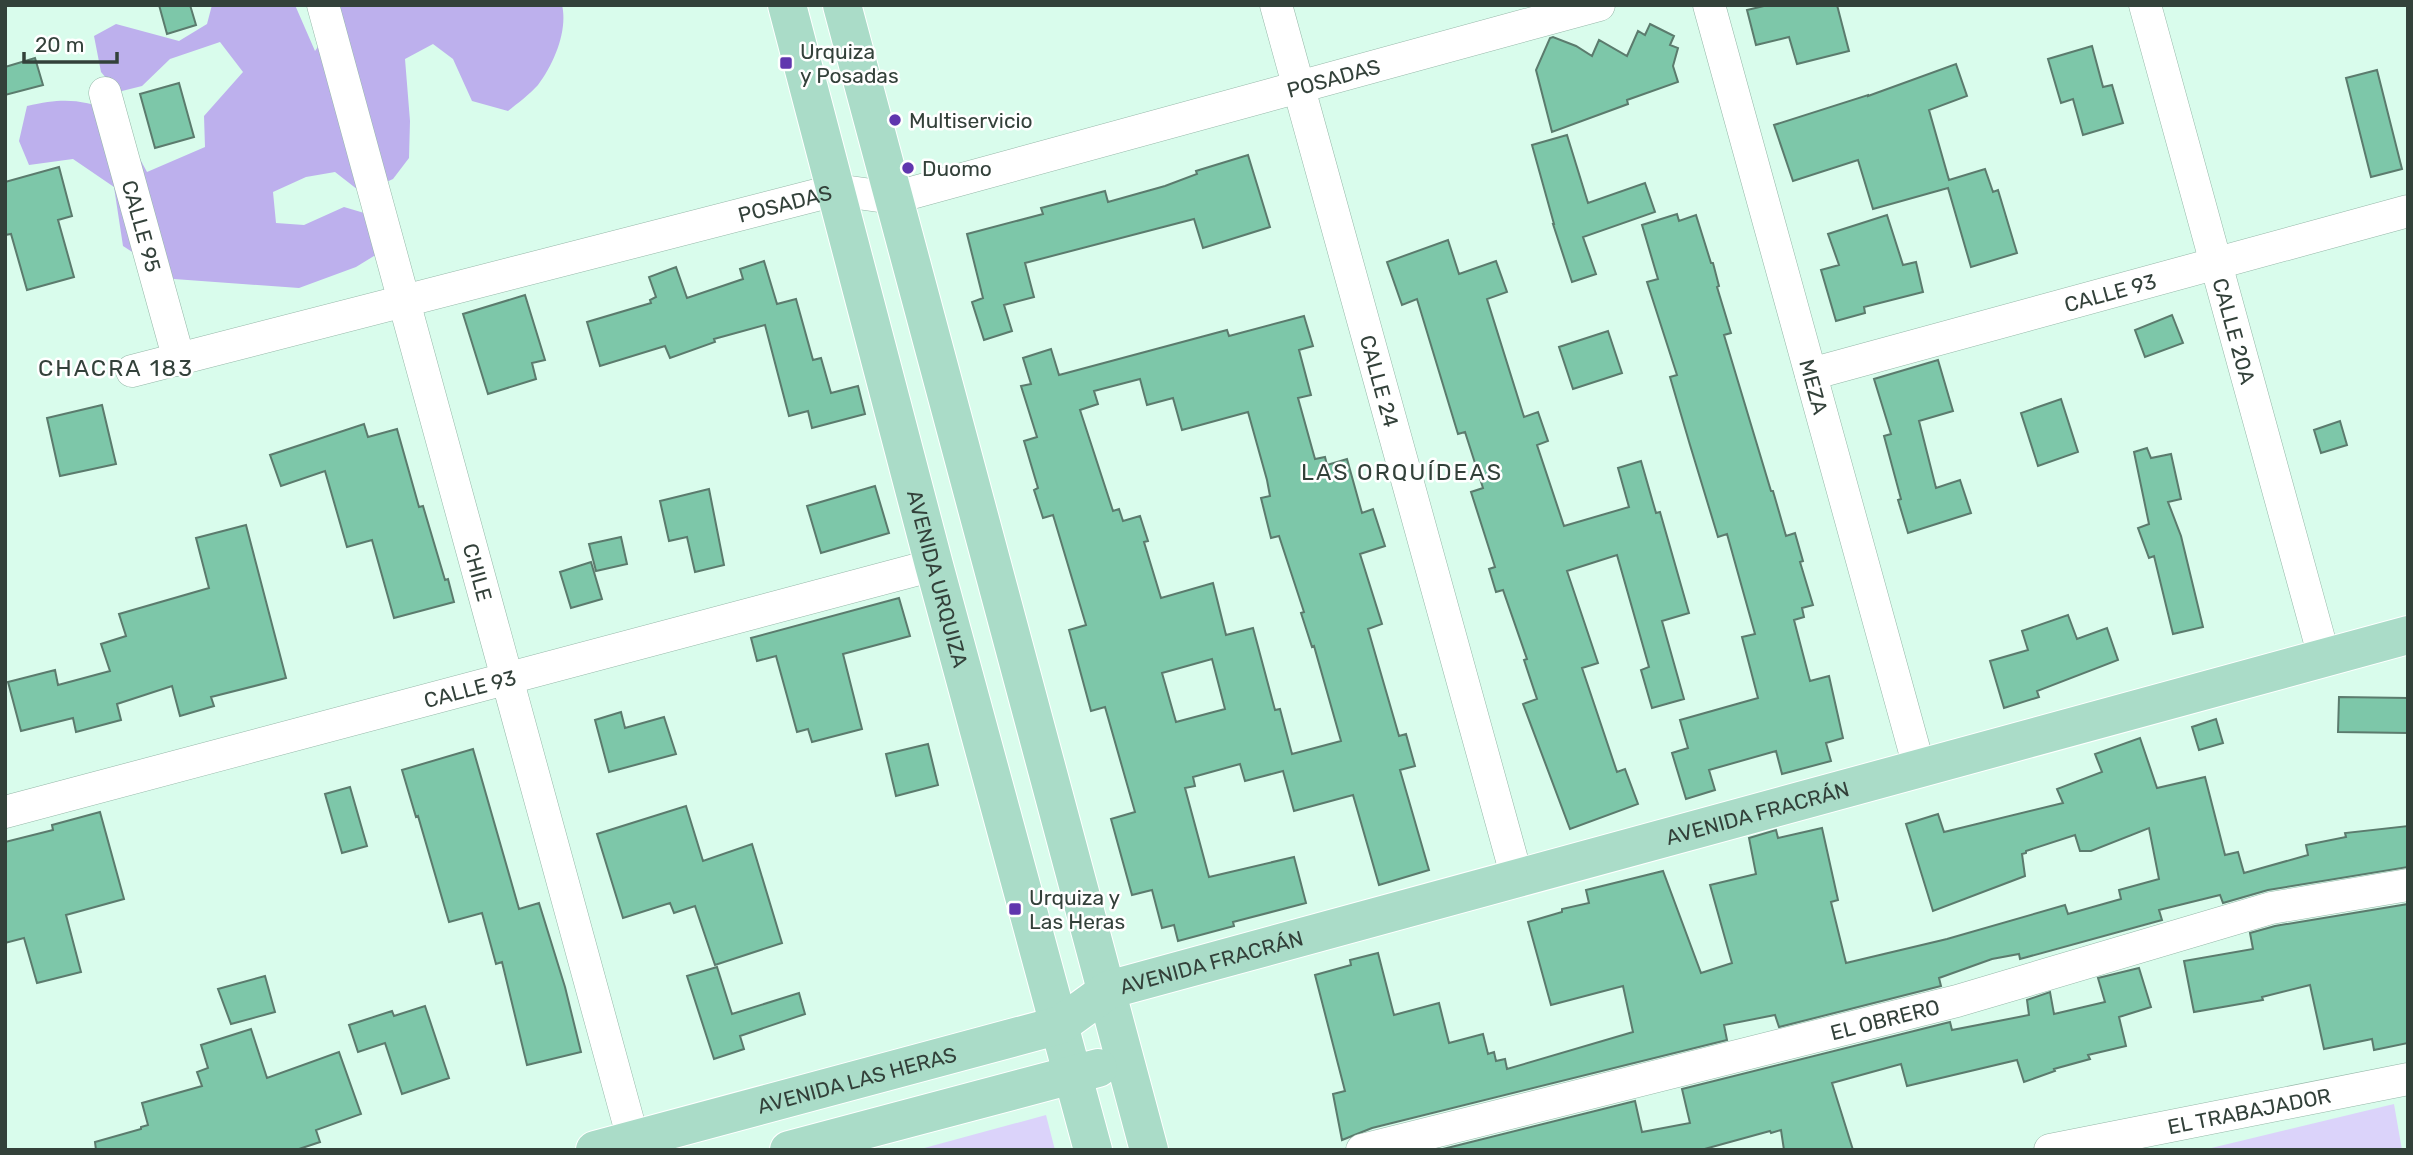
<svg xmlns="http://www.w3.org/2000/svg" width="2413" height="1155" font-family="Rubik,sans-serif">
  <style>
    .green { fill: #dbd3fa }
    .forest { fill: #bdb0ed }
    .building { fill: #7dc7a9; stroke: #5b7b6d; stroke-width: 2; fill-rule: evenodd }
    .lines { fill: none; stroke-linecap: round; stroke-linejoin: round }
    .minor-casing { stroke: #95b7a8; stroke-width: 33 }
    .major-casing { stroke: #fff; stroke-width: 40 }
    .minor { stroke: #fff; stroke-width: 32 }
    .major { stroke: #aadcc8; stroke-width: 38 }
    .poi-dot { fill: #6036ae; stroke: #fff; stroke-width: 2.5 }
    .labels { text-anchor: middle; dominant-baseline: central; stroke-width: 5; stroke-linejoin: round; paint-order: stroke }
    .poi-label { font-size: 21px; fill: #33413a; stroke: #fff; text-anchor: start }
    .street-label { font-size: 21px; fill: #33413a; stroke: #fff }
    .neighbourhood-label { font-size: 23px; letter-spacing: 2px; fill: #33413a; stroke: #fff }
  </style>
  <rect width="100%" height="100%" fill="#d9fcec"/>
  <path class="green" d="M 2394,1104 L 2402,1150 L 2203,1150 Z
    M 1046,1115 L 1055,1150 L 917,1150 Z"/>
  <path class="forest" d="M 212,5 L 295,5 L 315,51 L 336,21 L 335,5 L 562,5 C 568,30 554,64 538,85 C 530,94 518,103 508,111 L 472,101 L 453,59 L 433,44 L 405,59 L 410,121 L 409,158 L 393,179 L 362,193 L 335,172 L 306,177 L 273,192 L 276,223 L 304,225 L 344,207 L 381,218 L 387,248 L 356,267 L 299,288 L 174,279 L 123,246 L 114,187 L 73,159 L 29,165 L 19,141 L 27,106 C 63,98 79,99 114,111 L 147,172 L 205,147 L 204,116 L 243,72 L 220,42 L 170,59 L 142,86 L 118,92 L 101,72 L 94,36 L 116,24 L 179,41 L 207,24 Z"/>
  <path class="building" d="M 159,5 L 190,5 L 196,25 L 167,34 Z
    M 1768,5 L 1837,5 L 1849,51 L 1797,64 L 1789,37 L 1756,45 L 1747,10 Z
    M 1650,24 L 1674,36 L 1670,45 L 1678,48 L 1673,66 L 1678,82 L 1627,100 L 1628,104 L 1552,132 L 1536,70 L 1550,38 L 1553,37 L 1576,46 L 1592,56 L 1599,40 L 1627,56 L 1638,31 L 1645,35 Z
    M 2092,46 L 2103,87 L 2112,85 L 2123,123 L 2083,135 L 2073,99 L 2061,103 L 2048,59 Z
    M 35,58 L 43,85 L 5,95 L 5,67 Z
    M 1956,64 L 1967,96 L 1929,110 L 1949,180 L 1985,169 L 1993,192 L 1998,190 L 2017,253 L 1971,267 L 1948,188 L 1873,209 L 1858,160 L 1793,181 L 1774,125 L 1868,95 L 1868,96 Z
    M 2377,70 L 2402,169 L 2371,177 L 2346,78 Z
    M 179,83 L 194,137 L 155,148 L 140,94 Z
    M 1567,135 L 1588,203 L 1645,183 L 1655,212 L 1583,237 L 1596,274 L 1572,282 L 1553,224 L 1554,224 L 1532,145 Z
    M 1248,155 L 1270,227 L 1203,248 L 1194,219 L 1025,263 L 1034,297 L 1004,305 L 1012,331 L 984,340 L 972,302 L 983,298 L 967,234 L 1043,214 L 1041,208 L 1105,191 L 1108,202 L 1165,186 L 1197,174 L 1196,171 Z
    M 59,167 L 72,216 L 58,220 L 74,277 L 27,290 L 11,234 L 5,235 L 5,182 Z
    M 1677,214 L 1679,221 L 1696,215 L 1711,263 L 1713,263 L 1719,286 L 1717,287 L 1731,333 L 1724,335 L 1771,491 L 1773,491 L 1786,536 L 1795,533 L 1803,561 L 1800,562 L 1813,605 L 1802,608 L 1804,617 L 1794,620 L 1810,681 L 1829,676 L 1843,738 L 1826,743 L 1831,761 L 1782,774 L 1776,751 L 1709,770 L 1715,790 L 1686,799 L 1672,753 L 1688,748 L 1680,720 L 1758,698 L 1742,637 L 1755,634 L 1727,534 L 1718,537 L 1690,445 L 1670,377 L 1677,375 L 1647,282 L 1658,279 L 1642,225 Z
    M 1887,215 L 1903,265 L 1916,262 L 1923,292 L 1864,307 L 1865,313 L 1836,321 L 1821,270 L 1839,265 L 1828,234 Z
    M 1448,240 L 1459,274 L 1496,261 L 1507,292 L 1487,299 L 1524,417 L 1538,412 L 1548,441 L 1537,445 L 1564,526 L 1629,507 L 1618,468 L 1641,461 L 1656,513 L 1660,512 L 1689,613 L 1662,621 L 1684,699 L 1652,708 L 1641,670 L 1649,667 L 1617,555 L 1567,571 L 1598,663 L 1582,668 L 1617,772 L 1625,769 L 1638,804 L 1570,829 L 1523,704 L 1537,699 L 1524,660 L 1527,659 L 1503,590 L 1496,592 L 1489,569 L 1495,567 L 1471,492 L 1483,488 L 1465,432 L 1458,434 L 1417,299 L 1402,305 L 1387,262 Z
    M 764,261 L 777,304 L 796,299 L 813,360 L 821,358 L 831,393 L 858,386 L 865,414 L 812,428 L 808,411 L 789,416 L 765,325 L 714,339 L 715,342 L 670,358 L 665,346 L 600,366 L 587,322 L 651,303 L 650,300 L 656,297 L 649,277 L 676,267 L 687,298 L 743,279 L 740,269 Z
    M 525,295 L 545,360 L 532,363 L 536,379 L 488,394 L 463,314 Z
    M 2172,315 L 2183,343 L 2145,357 L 2135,330 Z
    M 1304,316 L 1313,346 L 1299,350 L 1311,395 L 1298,398 L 1315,459 L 1325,457 L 1327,465 L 1347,459 L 1362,513 L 1373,509 L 1385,546 L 1360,554 L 1382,624 L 1368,629 L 1399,736 L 1406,734 L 1415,766 L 1400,770 L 1429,870 L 1379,885 L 1353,795 L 1294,811 L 1283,771 L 1245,781 L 1240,764 L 1193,777 L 1195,786 L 1185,788 L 1209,877 L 1294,857 L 1306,903 L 1233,922 L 1234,926 L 1178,941 L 1174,925 L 1162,928 L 1152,890 L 1132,895 L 1111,819 L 1135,812 L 1105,707 L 1091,711 L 1069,630 L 1086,625 L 1053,515 L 1043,518 L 1034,490 L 1038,488 L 1024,441 L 1037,437 L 1021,386 L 1031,384 L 1023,358 L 1051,349 L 1059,375 L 1227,330 L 1229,336 ZM 1140,379 L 1147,405 L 1173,398 L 1182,430 L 1248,412 L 1267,480 L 1270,496 L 1261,498 L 1271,538 L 1279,536 L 1304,612 L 1301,613 L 1312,647 L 1314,646 L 1341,741 L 1292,754 L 1280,709 L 1275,710 L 1253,628 L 1226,635 L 1213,583 L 1161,598 L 1144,542 L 1148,541 L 1140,516 L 1123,521 L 1119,509 L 1113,511 L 1080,410 L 1098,404 L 1094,391 ZM 1212,659 L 1225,709 L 1176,722 L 1162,673 Z
    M 1608,331 L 1622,373 L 1573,389 L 1559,347 Z
    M 1938,360 L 1953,411 L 1919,421 L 1936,488 L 1960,480 L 1971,513 L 1908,533 L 1898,500 L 1901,499 L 1884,436 L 1891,434 L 1874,379 Z
    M 2061,399 L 2078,452 L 2038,466 L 2021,413 Z
    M 102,405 L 116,464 L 60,476 L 47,418 Z
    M 2340,421 L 2347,445 L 2321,453 L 2314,430 Z
    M 364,424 L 368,437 L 397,429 L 419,507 L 423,506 L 445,580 L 448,579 L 454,602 L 394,618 L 372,540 L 347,547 L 325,471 L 281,486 L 270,455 Z
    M 2147,448 L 2151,458 L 2171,454 L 2181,499 L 2168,502 L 2181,536 L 2203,627 L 2173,634 L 2154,556 L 2149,558 L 2138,528 L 2149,524 L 2134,452 Z
    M 875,486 L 889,533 L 821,553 L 807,506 Z
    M 709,489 L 724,565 L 695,572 L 687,537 L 669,541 L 660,501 Z
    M 246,525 L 286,678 L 211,697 L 214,706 L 180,716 L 172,686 L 117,704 L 121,720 L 76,732 L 73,718 L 21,731 L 8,682 L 55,670 L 58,685 L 110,671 L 101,644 L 126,636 L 119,614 L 209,588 L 196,538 Z
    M 621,537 L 627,564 L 596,571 L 589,544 Z
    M 591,562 L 602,599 L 571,608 L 560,572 Z
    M 899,598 L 910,636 L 843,654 L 862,729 L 812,742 L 808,729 L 797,732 L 776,656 L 757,661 L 751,638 Z
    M 2068,615 L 2077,639 L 2107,628 L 2118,660 L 2037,691 L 2039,697 L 2004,708 L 1990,661 L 2028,650 L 2022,631 Z
    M 2339,697 L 2408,698 L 2408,733 L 2338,732 Z
    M 621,712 L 625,728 L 664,717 L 676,754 L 609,772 L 595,720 Z
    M 2216,719 L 2223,743 L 2199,750 L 2192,727 Z
    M 2140,738 L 2157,788 L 2205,777 L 2225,855 L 2238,852 L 2244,873 L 2308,855 L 2306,845 L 2346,837 L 2345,833 L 2408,826 L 2408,867 L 2268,890 L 2223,903 L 2220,895 L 2159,910 L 2162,920 L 2020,959 L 2019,954 L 1992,959 L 1939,978 L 1941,986 L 1779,1027 L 1775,1015 L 1724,1025 L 1727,1040 L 1372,1128 L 1342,1140 L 1333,1094 L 1345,1091 L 1315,975 L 1351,965 L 1350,960 L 1378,953 L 1394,1015 L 1439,1003 L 1449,1043 L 1483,1034 L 1488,1054 L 1494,1052 L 1496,1061 L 1505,1059 L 1507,1069 L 1633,1032 L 1623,986 L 1551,1005 L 1528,922 L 1562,912 L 1562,909 L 1589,903 L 1586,890 L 1663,871 L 1701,973 L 1732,963 L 1710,885 L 1756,874 L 1749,838 L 1776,830 L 1778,838 L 1822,828 L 1838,900 L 1831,902 L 1846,963 L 1947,939 L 2065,905 L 2068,914 L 2121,899 L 2119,890 L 2159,879 L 2149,828 L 2091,851 L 2080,851 L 2075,835 L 2026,851 L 2026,853 L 2022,854 L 2025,876 L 1933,911 L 1906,824 L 1938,814 L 1944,832 L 2063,803 L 2057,789 L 2102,772 L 2095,754 Z
    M 928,744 L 938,785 L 896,796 L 886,754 Z
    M 473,749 L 519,909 L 539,903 L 565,987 L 581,1052 L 527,1065 L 502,962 L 496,964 L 482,913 L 449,922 L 418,816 L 416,817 L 402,770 Z
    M 350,787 L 367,846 L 342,853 L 325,794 Z
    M 686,806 L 703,861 L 752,844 L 782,943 L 715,965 L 695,906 L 674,913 L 670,903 L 623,918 L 597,834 Z
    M 100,812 L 124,899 L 66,915 L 81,972 L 37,983 L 24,938 L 5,943 L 5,842 L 53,830 L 52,825 Z
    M 2408,904 L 2408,1043 L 2374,1050 L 2372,1039 L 2324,1049 L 2310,985 L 2262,997 L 2263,1000 L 2194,1012 L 2184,961 L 2253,949 L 2250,933 L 2275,926 Z
    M 717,967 L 732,1014 L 799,993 L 805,1014 L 740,1036 L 744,1049 L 714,1059 L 687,976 Z
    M 2139,968 L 2151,1007 L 2119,1017 L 2126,1046 L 2088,1055 L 2090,1059 L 2054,1069 L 2055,1071 L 2024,1082 L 2017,1060 L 1907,1086 L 1901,1064 L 1832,1083 L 1853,1150 L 1784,1150 L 1781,1130 L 1771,1133 L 1770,1131 L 1701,1150 L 1439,1150 L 1635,1101 L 1642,1132 L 1690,1123 L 1682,1089 L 1950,1022 L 1952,1030 L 2029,1015 L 2027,1000 L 2050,992 L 2054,1014 L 2105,1002 L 2098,978 Z
    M 265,976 L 275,1012 L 231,1024 L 218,989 Z
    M 425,1006 L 449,1078 L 402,1094 L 385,1043 L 358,1052 L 349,1025 L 392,1011 L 394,1016 Z
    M 251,1029 L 267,1078 L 339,1052 L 361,1114 L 316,1130 L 320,1142 L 296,1150 L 96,1150 L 95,1142 L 141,1129 L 141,1127 L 148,1125 L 142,1103 L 202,1086 L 197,1072 L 208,1068 L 201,1045 Z"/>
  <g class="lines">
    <g class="minor-casing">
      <g id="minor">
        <path id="s1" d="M 323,5 L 633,1139"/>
        <path id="s2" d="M 1276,5 L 1517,878"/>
        <path id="s3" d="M 1709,5 L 1919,767"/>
        <path id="s4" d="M 2145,5 L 2324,657"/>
        <path id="s5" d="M 105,93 L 179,360"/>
        <path id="s6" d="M 132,371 L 836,190 L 893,198 L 1599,5"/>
        <path id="s7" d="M 1811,374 L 2408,211"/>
        <path id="s8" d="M 5,812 L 934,565"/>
        <path id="s9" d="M 1362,1150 L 1957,1001 L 2271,908 L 2408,885"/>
        <path id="s10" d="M 2050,1150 L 2408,1079"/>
      </g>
    </g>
    <g class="major-casing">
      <g id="major">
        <path id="s11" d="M 787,5 L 934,565 L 1093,1150"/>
        <path d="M 842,5 L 1149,1150"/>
        <path id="s12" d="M 595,1150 L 1060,1025 L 1108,990 L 2408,635"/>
        <path d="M 789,1150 L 1098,1068"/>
      </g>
    </g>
    <use href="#minor" class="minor"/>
    <use href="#major" class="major"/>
  </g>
  <g class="poi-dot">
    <rect x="779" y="56" width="14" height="14" rx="3.5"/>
    <circle cx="895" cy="120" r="7"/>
    <circle cx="908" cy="168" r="7"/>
    <rect x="1008" y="902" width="14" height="14" rx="3.5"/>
  </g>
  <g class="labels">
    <g class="poi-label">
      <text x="800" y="51">Urquiza<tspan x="800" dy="24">y Posadas</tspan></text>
      <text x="909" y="120">Multiservicio</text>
      <text x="922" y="168">Duomo</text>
      <text x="1029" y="897">Urquiza y<tspan x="1029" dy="24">Las Heras</tspan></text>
    </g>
    <g class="street-label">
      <text stroke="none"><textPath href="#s6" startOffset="1241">POSADAS</textPath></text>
      <text stroke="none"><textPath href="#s6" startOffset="674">POSADAS</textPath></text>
      <text stroke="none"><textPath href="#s5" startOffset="138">CALLE 95</textPath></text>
      <text stroke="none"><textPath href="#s7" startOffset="310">CALLE 93</textPath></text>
      <text stroke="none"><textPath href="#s4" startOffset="338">CALLE 20A</textPath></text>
      <text stroke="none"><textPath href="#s2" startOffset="390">CALLE 24</textPath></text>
      <text stroke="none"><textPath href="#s3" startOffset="396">MEZA</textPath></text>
      <text stroke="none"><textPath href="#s1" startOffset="588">CHILE</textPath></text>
      <text stroke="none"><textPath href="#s11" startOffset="593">AVENIDA URQUIZA</textPath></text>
      <text stroke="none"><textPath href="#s8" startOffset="481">CALLE 93</textPath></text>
      <text stroke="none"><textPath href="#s12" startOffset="1214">AVENIDA FRACRÁN</textPath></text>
      <text stroke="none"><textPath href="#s12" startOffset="648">AVENIDA FRACRÁN</textPath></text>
      <text stroke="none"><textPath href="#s9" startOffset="539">EL OBRERO</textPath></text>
      <text stroke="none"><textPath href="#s12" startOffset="271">AVENIDA LAS HERAS</textPath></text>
      <text stroke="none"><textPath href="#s10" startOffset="203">EL TRABAJADOR</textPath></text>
    </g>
    <g class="neighbourhood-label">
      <text x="116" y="368">CHACRA 183</text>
      <text x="1402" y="472">LAS ORQUÍDEAS</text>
    </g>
  </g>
  <rect width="2413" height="1155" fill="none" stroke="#33413a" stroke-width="14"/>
  <path d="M24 52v10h93v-10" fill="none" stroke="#33413a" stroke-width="3.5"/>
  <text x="35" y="52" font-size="21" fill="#33413a" stroke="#ffffff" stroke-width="5" paint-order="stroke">20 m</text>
</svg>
